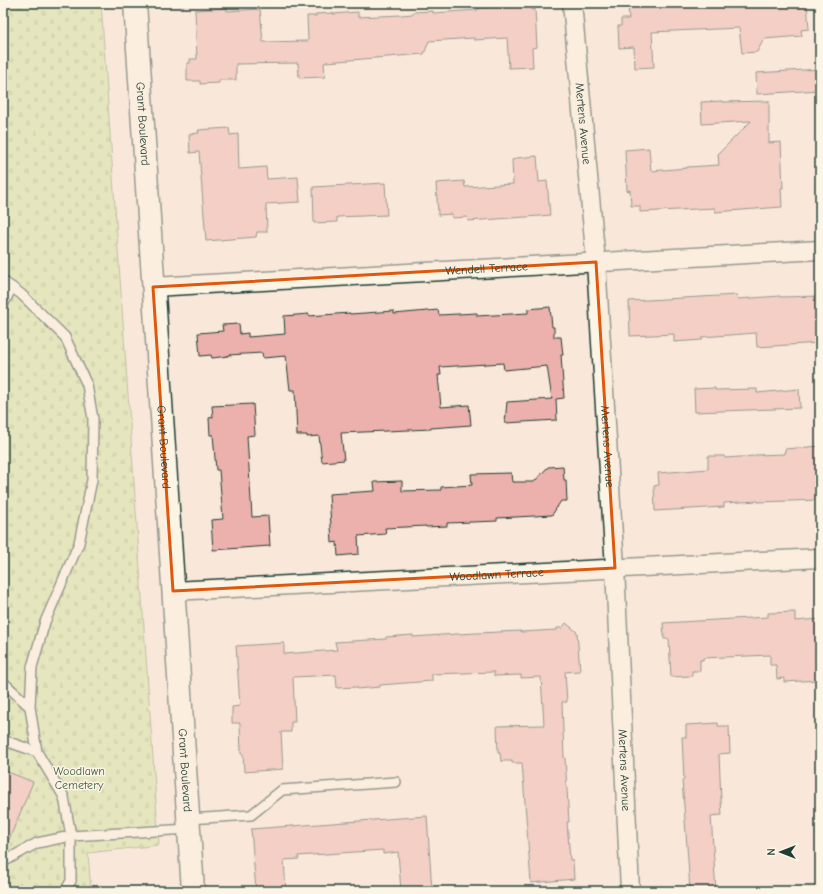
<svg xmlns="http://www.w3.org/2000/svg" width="823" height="894" font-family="'Comic Neue',sans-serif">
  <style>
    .cemetery { fill: url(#cemetery-stones); stroke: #769167 }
    .building { fill: #edb1ad; stroke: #1f3d34 }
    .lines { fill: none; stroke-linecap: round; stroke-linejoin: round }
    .service-casing { stroke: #1f3d34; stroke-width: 12 }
    .minor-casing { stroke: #1f3d34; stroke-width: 21 }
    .tertiary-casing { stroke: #1f3d34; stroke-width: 25 }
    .service { stroke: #fcf5e5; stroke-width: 9 }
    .minor { stroke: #fcf5e5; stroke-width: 18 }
    .tertiary { stroke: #fcf5e5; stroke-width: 22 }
    .marked { fill: none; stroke: #de580e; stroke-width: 3; stroke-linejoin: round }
    .labels { text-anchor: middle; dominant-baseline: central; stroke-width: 3; stroke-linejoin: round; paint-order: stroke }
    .street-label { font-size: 12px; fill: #1f3d34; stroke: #fcf5e5 }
    .park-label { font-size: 12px; fill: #425f48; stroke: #fcf5e5 }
  </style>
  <defs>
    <pattern id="cemetery-stones" width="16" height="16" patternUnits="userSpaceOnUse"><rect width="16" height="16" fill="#cde59a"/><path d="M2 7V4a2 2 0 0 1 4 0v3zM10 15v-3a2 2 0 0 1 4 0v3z" fill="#b0c585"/></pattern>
  </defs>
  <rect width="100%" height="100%" fill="#f9e7da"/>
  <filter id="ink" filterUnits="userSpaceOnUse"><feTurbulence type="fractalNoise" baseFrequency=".025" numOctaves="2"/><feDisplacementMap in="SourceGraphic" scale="8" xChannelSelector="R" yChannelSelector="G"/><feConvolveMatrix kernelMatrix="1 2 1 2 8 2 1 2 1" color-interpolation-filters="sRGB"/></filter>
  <g filter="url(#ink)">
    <path class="cemetery" d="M 3,3 L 101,3 L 159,845 L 88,853 L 91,891 L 3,891 Z"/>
    <path class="building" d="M 509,3 L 531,3 L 532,10 L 535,9 L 537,47 L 532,48 L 533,67 L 509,68 L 507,38 L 474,40 L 474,38 L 429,41 L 424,54 L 326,62 L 326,63 L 324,63 L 325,77 L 299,78 L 298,63 L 236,64 L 236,80 L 219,80 L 219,83 L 200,84 L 200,81 L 187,81 L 187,63 L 190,63 L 190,59 L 197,59 L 195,10 L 227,8 L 227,11 L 260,9 L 263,42 L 308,41 L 307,16 L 316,16 L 316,14 L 333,13 L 333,14 L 358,12 L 358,17 L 401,15 L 413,14 L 413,12 L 433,11 L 433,13 L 478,10 L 478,8 L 509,7 Z
      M 667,3 L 807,3 L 809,29 L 801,30 L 802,36 L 764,39 L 757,52 L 742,53 L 739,28 L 652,32 L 654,67 L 635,68 L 634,47 L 619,48 L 618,26 L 621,26 L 621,19 L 629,19 L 628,5 Z
      M 820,69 L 820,90 L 757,94 L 756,73 Z
      M 722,101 L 722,102 L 769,101 L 769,143 L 781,142 L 783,188 L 781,188 L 782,207 L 715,212 L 715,208 L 640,212 L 640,206 L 631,206 L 630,190 L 627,191 L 625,150 L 649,148 L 651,171 L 687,168 L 687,167 L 719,165 L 718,154 L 751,121 L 702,124 L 701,102 Z
      M 229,128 L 230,135 L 238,134 L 239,169 L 266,167 L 267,179 L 298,177 L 300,202 L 266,204 L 267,232 L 257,232 L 256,237 L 206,241 L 199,152 L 190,153 L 189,134 L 199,133 L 198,130 Z
      M 537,156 L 539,182 L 547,181 L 550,215 L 540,216 L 468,221 L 467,217 L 452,218 L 452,214 L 438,215 L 436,183 L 464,181 L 465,187 L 513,184 L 512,160 L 516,159 L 516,158 Z
      M 385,183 L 387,215 L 337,217 L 337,222 L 314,223 L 313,187 Z
      M 737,295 L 738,299 L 780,296 L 780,297 L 820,296 L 820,343 L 757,347 L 756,333 L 702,337 L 702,340 L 674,342 L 674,334 L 630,336 L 629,301 Z
      M 550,307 L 552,327 L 554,327 L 554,337 L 561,337 L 563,355 L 561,355 L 564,398 L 556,399 L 557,420 L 505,423 L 507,402 L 552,399 L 547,366 L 504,370 L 503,363 L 440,367 L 441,375 L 438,375 L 441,407 L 469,405 L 471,425 L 431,428 L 431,429 L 341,433 L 344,460 L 322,462 L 319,436 L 307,437 L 307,435 L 297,435 L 295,390 L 290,390 L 286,356 L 263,358 L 262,353 L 228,355 L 228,356 L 212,358 L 211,355 L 200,356 L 198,333 L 223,331 L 222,325 L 239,324 L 240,334 L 248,333 L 248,337 L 285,334 L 284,316 L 309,314 L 309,316 L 350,313 L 350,314 L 394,311 L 394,314 L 438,310 L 439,315 L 477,313 L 477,316 L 528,313 L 528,309 Z
      M 715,388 L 715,390 L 757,389 L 757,393 L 799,389 L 800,408 L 695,412 L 694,389 Z
      M 253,404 L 255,435 L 247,436 L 252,517 L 268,516 L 270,546 L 213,550 L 211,520 L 223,519 L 219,470 L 216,470 L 213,435 L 210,435 L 209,418 L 213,417 L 212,406 Z
      M 820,446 L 820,500 L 758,502 L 758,501 L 724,503 L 724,507 L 655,511 L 654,486 L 659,485 L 658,473 L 708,469 L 708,456 L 724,456 L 725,458 L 755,456 L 755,455 L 784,454 L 784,452 L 785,452 L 785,449 Z
      M 563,466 L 564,480 L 566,480 L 567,501 L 561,501 L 552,515 L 497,518 L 497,521 L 447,523 L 447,526 L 426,527 L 426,526 L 385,528 L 386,534 L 358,536 L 359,554 L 338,556 L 337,542 L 332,543 L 329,494 L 375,491 L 374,482 L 402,481 L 402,491 L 441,490 L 441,487 L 472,485 L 471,474 L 511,473 L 512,482 L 534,482 L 548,467 Z
      M 795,612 L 795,621 L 820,619 L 820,680 L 784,682 L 784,678 L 777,679 L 776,665 L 770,665 L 770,655 L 703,658 L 703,660 L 700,660 L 700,671 L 692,671 L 692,676 L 671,677 L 669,639 L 664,639 L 663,623 L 768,617 L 768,613 Z
      M 566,623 L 577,632 L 580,671 L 565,672 L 567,702 L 562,702 L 564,758 L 565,758 L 569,822 L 567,822 L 570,860 L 573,860 L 574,879 L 531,883 L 522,763 L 512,763 L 512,761 L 501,761 L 500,753 L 498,753 L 497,726 L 544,725 L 541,677 L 521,678 L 521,675 L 494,676 L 494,672 L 432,674 L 432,681 L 380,685 L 380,687 L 357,689 L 357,687 L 337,688 L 336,675 L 293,677 L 295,722 L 291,722 L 291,732 L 281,732 L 283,769 L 244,772 L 243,754 L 241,754 L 240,723 L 232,723 L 232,707 L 240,706 L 236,646 L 284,643 L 284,654 L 337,650 L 335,642 L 386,639 L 386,637 L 413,635 L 413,637 L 456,634 L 521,631 L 521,632 L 557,630 L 557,628 L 562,628 Z
      M 718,723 L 718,726 L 729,726 L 730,753 L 719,754 L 721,800 L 722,815 L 711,816 L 716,891 L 690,891 L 688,860 L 682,780 L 684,780 L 682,737 L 686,737 L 686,725 Z
      M 3,770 L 33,782 L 3,854 Z
      M 427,816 L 432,891 L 401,891 L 398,852 L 383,854 L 383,850 L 298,856 L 299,859 L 284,860 L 286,891 L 256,891 L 251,829 Z"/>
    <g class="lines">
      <g class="service-casing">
        <path id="service" d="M 3,281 L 21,294 L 65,337 L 87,385 L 93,419 L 92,480 L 79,543 L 45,622 L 32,667 L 30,707 L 37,752 L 64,797 L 71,836 L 71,881 L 65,891
          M 3,305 L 12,287
          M 3,682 L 30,707
          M 3,740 L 37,752
          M 189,819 L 251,815 L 282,790 L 396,782
          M 3,862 L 37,843 L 71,836 L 189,829"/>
      </g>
      <g class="minor-casing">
        <g id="minor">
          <path id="s1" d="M 572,3 L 596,262 L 615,568 L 630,891"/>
          <path id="s2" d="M 153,287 L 820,250"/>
          <path id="s3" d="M 173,591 L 780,560 L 820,558"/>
        </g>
      </g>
      <g class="tertiary-casing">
        <g id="tertiary">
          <path id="s4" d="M 135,3 L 193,891"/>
        </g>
      </g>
      <use href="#service" class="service"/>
      <use href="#minor" class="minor"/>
      <use href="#tertiary" class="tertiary"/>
    </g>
  </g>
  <path d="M0 0H823V894H0ZM 596,262 L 615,568 L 173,591 L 153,287 Z" fill="#f9e7da" fill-opacity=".55" fill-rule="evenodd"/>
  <path class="marked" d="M 596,262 L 615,568 L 173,591 L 153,287 Z"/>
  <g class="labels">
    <g class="street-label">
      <text stroke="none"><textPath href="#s4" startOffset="121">Grant Boulevard</textPath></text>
      <text stroke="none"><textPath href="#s1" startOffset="121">Mertens Avenue</textPath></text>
      <text stroke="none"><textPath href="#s2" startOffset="334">Wendell Terrace</textPath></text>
      <text stroke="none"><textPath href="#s4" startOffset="445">Grant Boulevard</textPath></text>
      <text stroke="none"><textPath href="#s1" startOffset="445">Mertens Avenue</textPath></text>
      <text stroke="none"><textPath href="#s3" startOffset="324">Woodlawn Terrace</textPath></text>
      <text stroke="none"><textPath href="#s4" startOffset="769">Grant Boulevard</textPath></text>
      <text stroke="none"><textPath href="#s1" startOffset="769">Mertens Avenue</textPath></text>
    </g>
    <g class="park-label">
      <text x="79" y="771">Woodlawn<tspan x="79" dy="14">Cemetery</tspan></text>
    </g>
  </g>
  <rect width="823" height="894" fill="none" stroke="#fcf5e5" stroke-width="16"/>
  <rect x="8" y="8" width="807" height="878" fill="none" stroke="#1f3d34" stroke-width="1.5" filter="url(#ink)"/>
  <g transform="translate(781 852) rotate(270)" stroke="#fcf5e5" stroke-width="3" paint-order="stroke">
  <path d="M0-3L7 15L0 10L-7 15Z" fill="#1f3d34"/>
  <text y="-6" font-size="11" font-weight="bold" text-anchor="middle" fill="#1f3d34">N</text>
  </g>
</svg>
